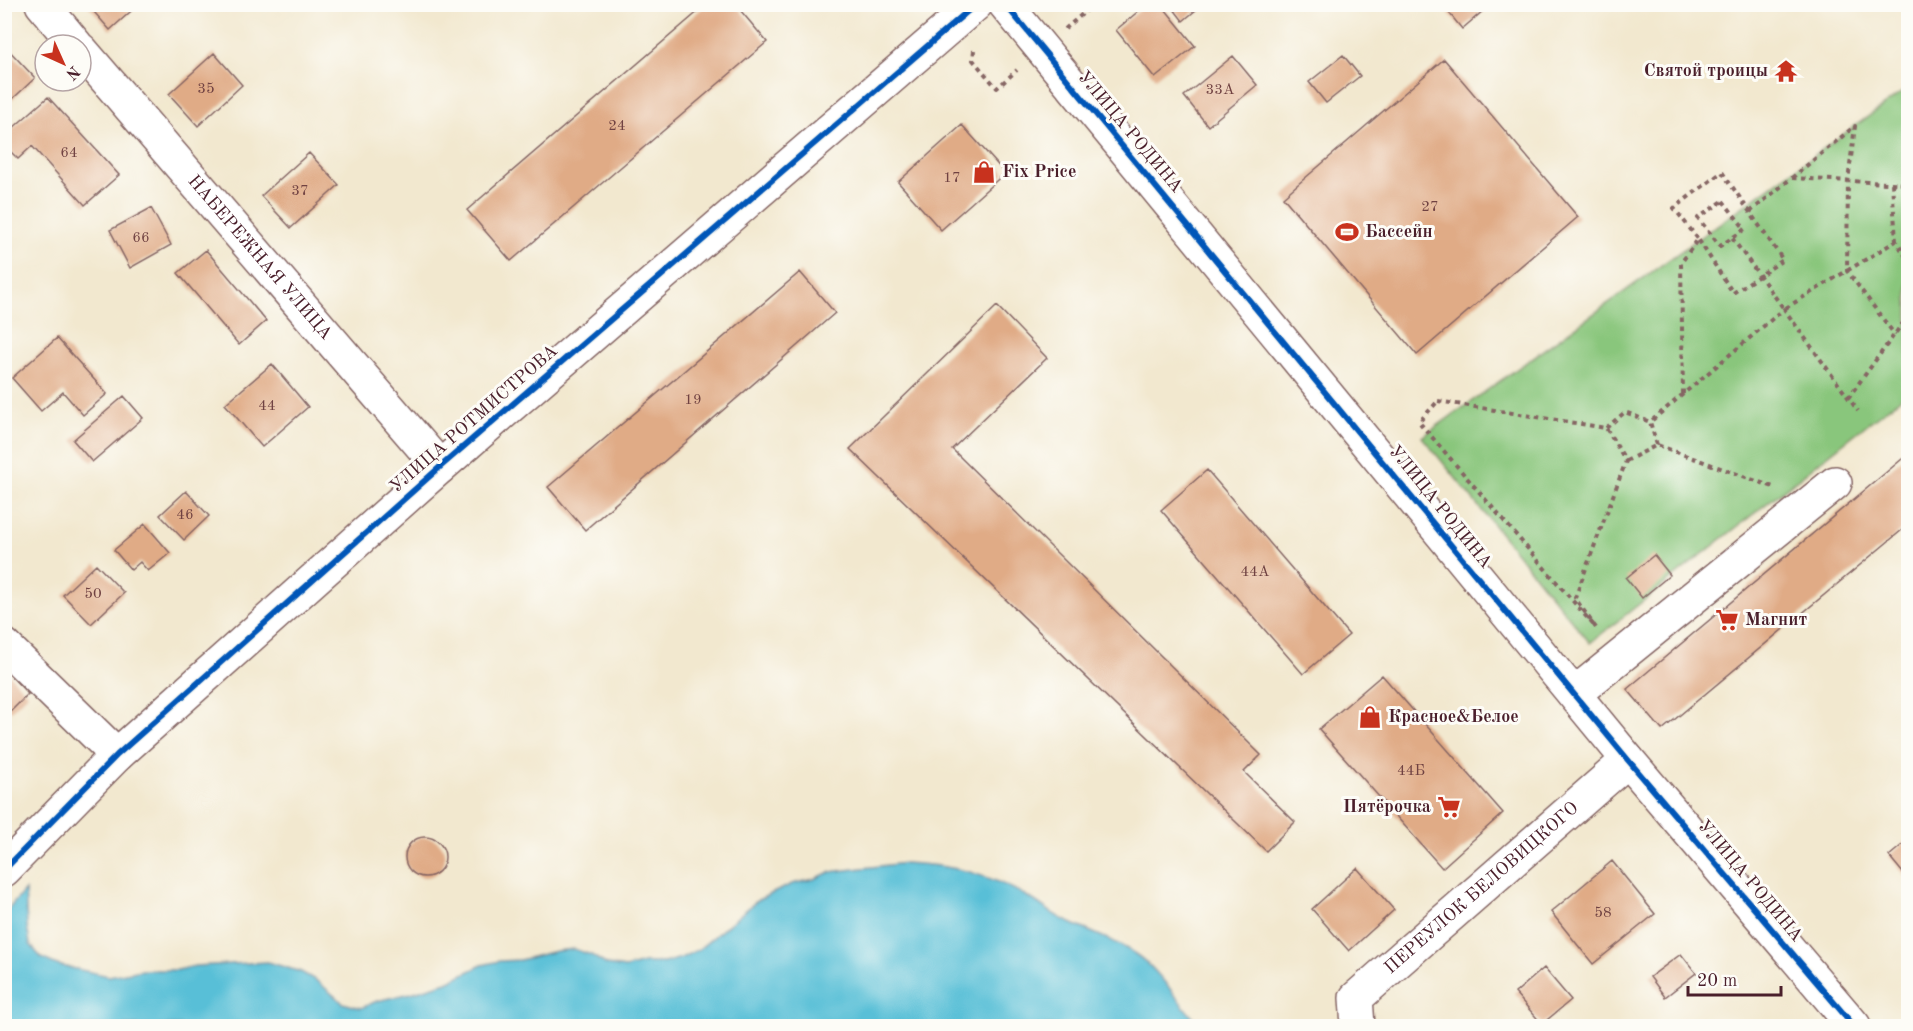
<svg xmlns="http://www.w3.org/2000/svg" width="1913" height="1031" font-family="'Old Standard TT',serif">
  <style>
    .green { fill: #89c67c; stroke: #6a7254; stroke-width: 1.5 }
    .water { fill: #59bfd7; stroke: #526f81; stroke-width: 1.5 }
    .building { fill: #e0ab86 }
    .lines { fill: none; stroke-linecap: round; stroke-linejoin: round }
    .minor-casing { stroke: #856564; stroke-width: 36 }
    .path { stroke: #856564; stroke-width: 4; stroke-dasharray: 4.5 4.5; stroke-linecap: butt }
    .minor { stroke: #fff; stroke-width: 33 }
    .cycleway-casing { stroke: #fdfcf7; stroke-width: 10 }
    .cycleway { stroke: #0057b8; stroke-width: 6 }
    .labels { text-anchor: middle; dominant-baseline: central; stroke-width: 6; stroke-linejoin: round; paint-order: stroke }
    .number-label { font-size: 15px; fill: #704242 }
    .poi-label { font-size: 18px; font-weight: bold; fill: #4a1f2b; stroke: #fdfcf7; text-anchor: start }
    .street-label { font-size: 18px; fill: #4a1f2b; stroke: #fdfcf7 }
  </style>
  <rect width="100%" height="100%" fill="#fdfcf7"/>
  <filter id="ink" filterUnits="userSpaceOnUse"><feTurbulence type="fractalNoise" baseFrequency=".0167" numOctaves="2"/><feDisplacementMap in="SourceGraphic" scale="12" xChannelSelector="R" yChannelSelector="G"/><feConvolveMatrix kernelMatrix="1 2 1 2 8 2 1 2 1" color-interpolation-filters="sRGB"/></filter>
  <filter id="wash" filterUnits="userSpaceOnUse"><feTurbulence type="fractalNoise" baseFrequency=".008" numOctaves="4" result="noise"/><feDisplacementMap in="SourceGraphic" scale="24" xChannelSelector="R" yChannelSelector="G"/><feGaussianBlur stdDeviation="1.35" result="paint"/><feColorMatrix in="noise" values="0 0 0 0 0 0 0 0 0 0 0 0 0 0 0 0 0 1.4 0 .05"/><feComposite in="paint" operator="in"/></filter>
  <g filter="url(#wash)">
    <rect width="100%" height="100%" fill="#f2e8cf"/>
    <path class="green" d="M 1908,88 L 1908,392 L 1590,643 L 1422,437 Z"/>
    <path class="water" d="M 905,863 C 952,865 987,873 1028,897 C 1041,904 1053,915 1066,921 C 1094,934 1124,943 1147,963 C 1168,982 1181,1007 1201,1026 L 5,1026 L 5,913 L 25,890 L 27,925 L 30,944 L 41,958 L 57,965 L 109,976 L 142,970 L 178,970 L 195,966 L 268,962 L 301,972 L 317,981 L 343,1003 L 361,1008 L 377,1001 L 411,993 L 447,982 L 482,965 L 500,961 L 520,960 L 556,951 L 574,949 L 591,955 L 607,965 L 625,968 L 644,963 L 664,963 L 681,958 L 699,949 L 758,900 L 792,884 L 814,879 L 830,872 Z"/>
    <g id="blocks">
      <path class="building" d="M 87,4 L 139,4 L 110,30 Z
        M 707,4 L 735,4 L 767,42 L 511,261 L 467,210 Z
        M 1147,4 L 1161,4 L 1195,46 L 1155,78 L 1116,30 Z
        M 1170,4 L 1203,4 L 1183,21 Z
        M 1442,4 L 1491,4 L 1462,29 Z
        M 4,45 L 35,78 L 4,107 Z
        M 214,53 L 242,85 L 198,126 L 169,94 Z
        M 1343,55 L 1360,76 L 1326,103 L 1309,82 Z
        M 1233,56 L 1257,85 L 1208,126 L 1184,96 Z
        M 1444,59 L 1578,217 L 1417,355 L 1283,197 Z
        M 48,97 L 119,175 L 85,205 L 32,146 L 18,159 L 4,145 L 4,136 Z
        M 962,125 L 1005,173 L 941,230 L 898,182 Z
        M 309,153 L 339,185 L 291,228 L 261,196 Z
        M 151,208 L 171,245 L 130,268 L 110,230 Z
        M 206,250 L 266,321 L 239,345 L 178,273 Z
        M 800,272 L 835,313 L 585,530 L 548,487 Z
        M 997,306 L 1047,358 L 952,449 L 1261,755 L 1244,772 L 1295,822 L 1266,851 L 850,449 Z
        M 57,338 L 107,394 L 83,415 L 63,392 L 41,411 L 12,378 Z
        M 272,364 L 308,407 L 262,447 L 225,404 Z
        M 124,396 L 143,418 L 92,462 L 73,440 Z
        M 1908,454 L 1908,525 L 1662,730 L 1627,689 Z
        M 1207,470 L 1349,635 L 1303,674 L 1161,510 Z
        M 186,491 L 209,516 L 184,540 L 160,515 Z
        M 145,524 L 170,553 L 148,571 L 140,562 L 131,570 L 114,550 Z
        M 1654,555 L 1670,575 L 1642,598 L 1626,578 Z
        M 96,564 L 124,593 L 91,624 L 63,595 Z
        M 7,672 L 28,694 L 11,711 L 4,704 L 4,674 Z
        M 1382,675 L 1503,813 L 1442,868 L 1319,729 Z
        M405 857a20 20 0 1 1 40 0a20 20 0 1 1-40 0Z
        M 1908,840 L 1908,879 L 1889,856 Z
        M 1612,861 L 1655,914 L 1593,964 L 1551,912 Z
        M 1357,868 L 1394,910 L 1349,951 L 1312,909 Z
        M 1681,954 L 1696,973 L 1665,997 L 1650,977 Z
        M 1544,968 L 1571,1000 L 1542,1024 L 1515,993 Z"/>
    </g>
  </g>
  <g filter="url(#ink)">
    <use href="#blocks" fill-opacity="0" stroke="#856564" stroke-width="1.5"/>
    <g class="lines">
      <g class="minor-casing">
        <g id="minor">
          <path d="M 42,4 L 76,45"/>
          <path d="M 1005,4 L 1628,760 L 1854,1026"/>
          <path id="s1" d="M 81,50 L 440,467"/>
          <path d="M 4,645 L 117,755"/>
          <path d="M 1574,694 L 1835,483"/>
          <path d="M 4,870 L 117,755 L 440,467 L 976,4"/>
          <path id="s2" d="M 1358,1026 L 1356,998 L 1628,760"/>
        </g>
      </g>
      <path class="path" d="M 1065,29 L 1094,4
        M 974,50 L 973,60 L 997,88 L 1017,70
        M 1792,178 L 1908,184
        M 1892,183 L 1896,241
        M 1723,201 L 1745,229 L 1720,246 L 1698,218 Z
        M 1750,212 L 1855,126 L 1848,181 L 1847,271 L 1895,335
        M 1732,238 L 1784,309 L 1896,241 L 1908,260
        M 1683,394 L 1681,263 L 1698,239 L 1733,293 L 1783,260 L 1722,172 L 1674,208 L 1698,239
        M 1848,398 L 1908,316
        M 1438,401 L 1606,428 L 1626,461 L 1575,598 L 1596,628 L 1419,422 Z
        M 1606,428 L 1625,412 L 1650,422
        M 1657,445 L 1650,422 L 1784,309 L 1858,411
        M 1626,461 L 1657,445 L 1776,488"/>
      <use href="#minor" class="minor"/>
      <g class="cycleway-casing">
        <path id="cycleway" d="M 1005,4 L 1628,760 L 1854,1026
          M 4,870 L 117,755 L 440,467 L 976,4"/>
      </g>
      <use href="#cycleway" class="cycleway"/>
    </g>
  </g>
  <defs>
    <g id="temple-bare" transform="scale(1.8)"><path d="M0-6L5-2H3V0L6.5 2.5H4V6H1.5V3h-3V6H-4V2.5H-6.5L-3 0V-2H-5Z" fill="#c8321e" stroke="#fdfcf7" stroke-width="2.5" paint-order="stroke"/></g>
    <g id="shop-bare" transform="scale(1.8)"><path d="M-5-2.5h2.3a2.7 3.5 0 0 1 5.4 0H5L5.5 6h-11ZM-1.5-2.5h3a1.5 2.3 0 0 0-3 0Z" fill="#c8321e" stroke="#fdfcf7" stroke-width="2.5" paint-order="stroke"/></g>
    <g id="stadium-bare" transform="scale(1.8)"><path d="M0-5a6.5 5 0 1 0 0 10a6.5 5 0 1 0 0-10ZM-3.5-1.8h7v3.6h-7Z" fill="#c8321e" stroke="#fdfcf7" stroke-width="2.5" paint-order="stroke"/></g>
    <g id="supermarket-bare" transform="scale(1.8)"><path d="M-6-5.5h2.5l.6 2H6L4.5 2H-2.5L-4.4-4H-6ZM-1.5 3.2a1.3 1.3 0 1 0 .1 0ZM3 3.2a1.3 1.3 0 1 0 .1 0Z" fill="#c8321e" stroke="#fdfcf7" stroke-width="2.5" paint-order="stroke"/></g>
  </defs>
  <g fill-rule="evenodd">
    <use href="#temple-bare" x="1786" y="71"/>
    <use href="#shop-bare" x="984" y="172"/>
    <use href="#stadium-bare" x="1347" y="232"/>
    <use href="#supermarket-bare" x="1727" y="620"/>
    <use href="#shop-bare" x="1370" y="717"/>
    <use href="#supermarket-bare" x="1449" y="807"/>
  </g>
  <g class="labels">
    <g class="number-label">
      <text x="206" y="89">35</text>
      <text x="1220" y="90">33А</text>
      <text x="617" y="126">24</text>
      <text x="69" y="153">64</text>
      <text x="952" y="178">17</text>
      <text x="300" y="191">37</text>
      <text x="1430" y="207">27</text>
      <text x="141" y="238">66</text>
      <text x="693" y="400">19</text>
      <text x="267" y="406">44</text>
      <text x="185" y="515">46</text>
      <text x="1255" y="572">44А</text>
      <text x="93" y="594">50</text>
      <text x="1411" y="771">44Б</text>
      <text x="1603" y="913">58</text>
    </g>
    <g class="poi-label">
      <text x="1768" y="71" text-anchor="end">Святой троицы</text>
      <text x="1002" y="172">Fix Price</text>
      <text x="1365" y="232">Бассейн</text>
      <text x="1745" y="620">Магнит</text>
      <text x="1388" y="717">Красное&amp;Белое</text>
      <text x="1431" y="807" text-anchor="end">Пятёрочка</text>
    </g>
    <g class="street-label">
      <text transform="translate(1130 132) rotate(50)">УЛИЦА РОДИНА</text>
      <text stroke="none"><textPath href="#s1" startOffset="274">НАБЕРЕЖНАЯ УЛИЦА</textPath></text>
      <text transform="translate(474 419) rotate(-41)">УЛИЦА РОТМИСТРОВА</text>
      <text transform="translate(1440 507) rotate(51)">УЛИЦА РОДИНА</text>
      <text transform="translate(1750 881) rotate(50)">УЛИЦА РОДИНА</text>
      <text stroke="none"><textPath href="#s2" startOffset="195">ПЕРЕУЛОК БЕЛОВИЦКОГО</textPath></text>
    </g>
  </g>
  <rect width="1913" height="1031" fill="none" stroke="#fdfcf7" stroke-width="24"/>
  <g transform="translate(63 63) rotate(135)"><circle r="28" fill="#fdfcf7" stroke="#b5a4a5" stroke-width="1.5"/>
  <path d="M0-4.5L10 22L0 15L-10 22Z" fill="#c8321e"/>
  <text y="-9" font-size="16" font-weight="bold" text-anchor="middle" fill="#4a1f2b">N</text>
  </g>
  <path d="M1688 986v9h93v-9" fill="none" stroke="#4a1f2b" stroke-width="3"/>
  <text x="1697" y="986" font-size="18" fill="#4a1f2b" stroke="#fdfcf7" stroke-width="4.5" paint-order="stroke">20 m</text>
</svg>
